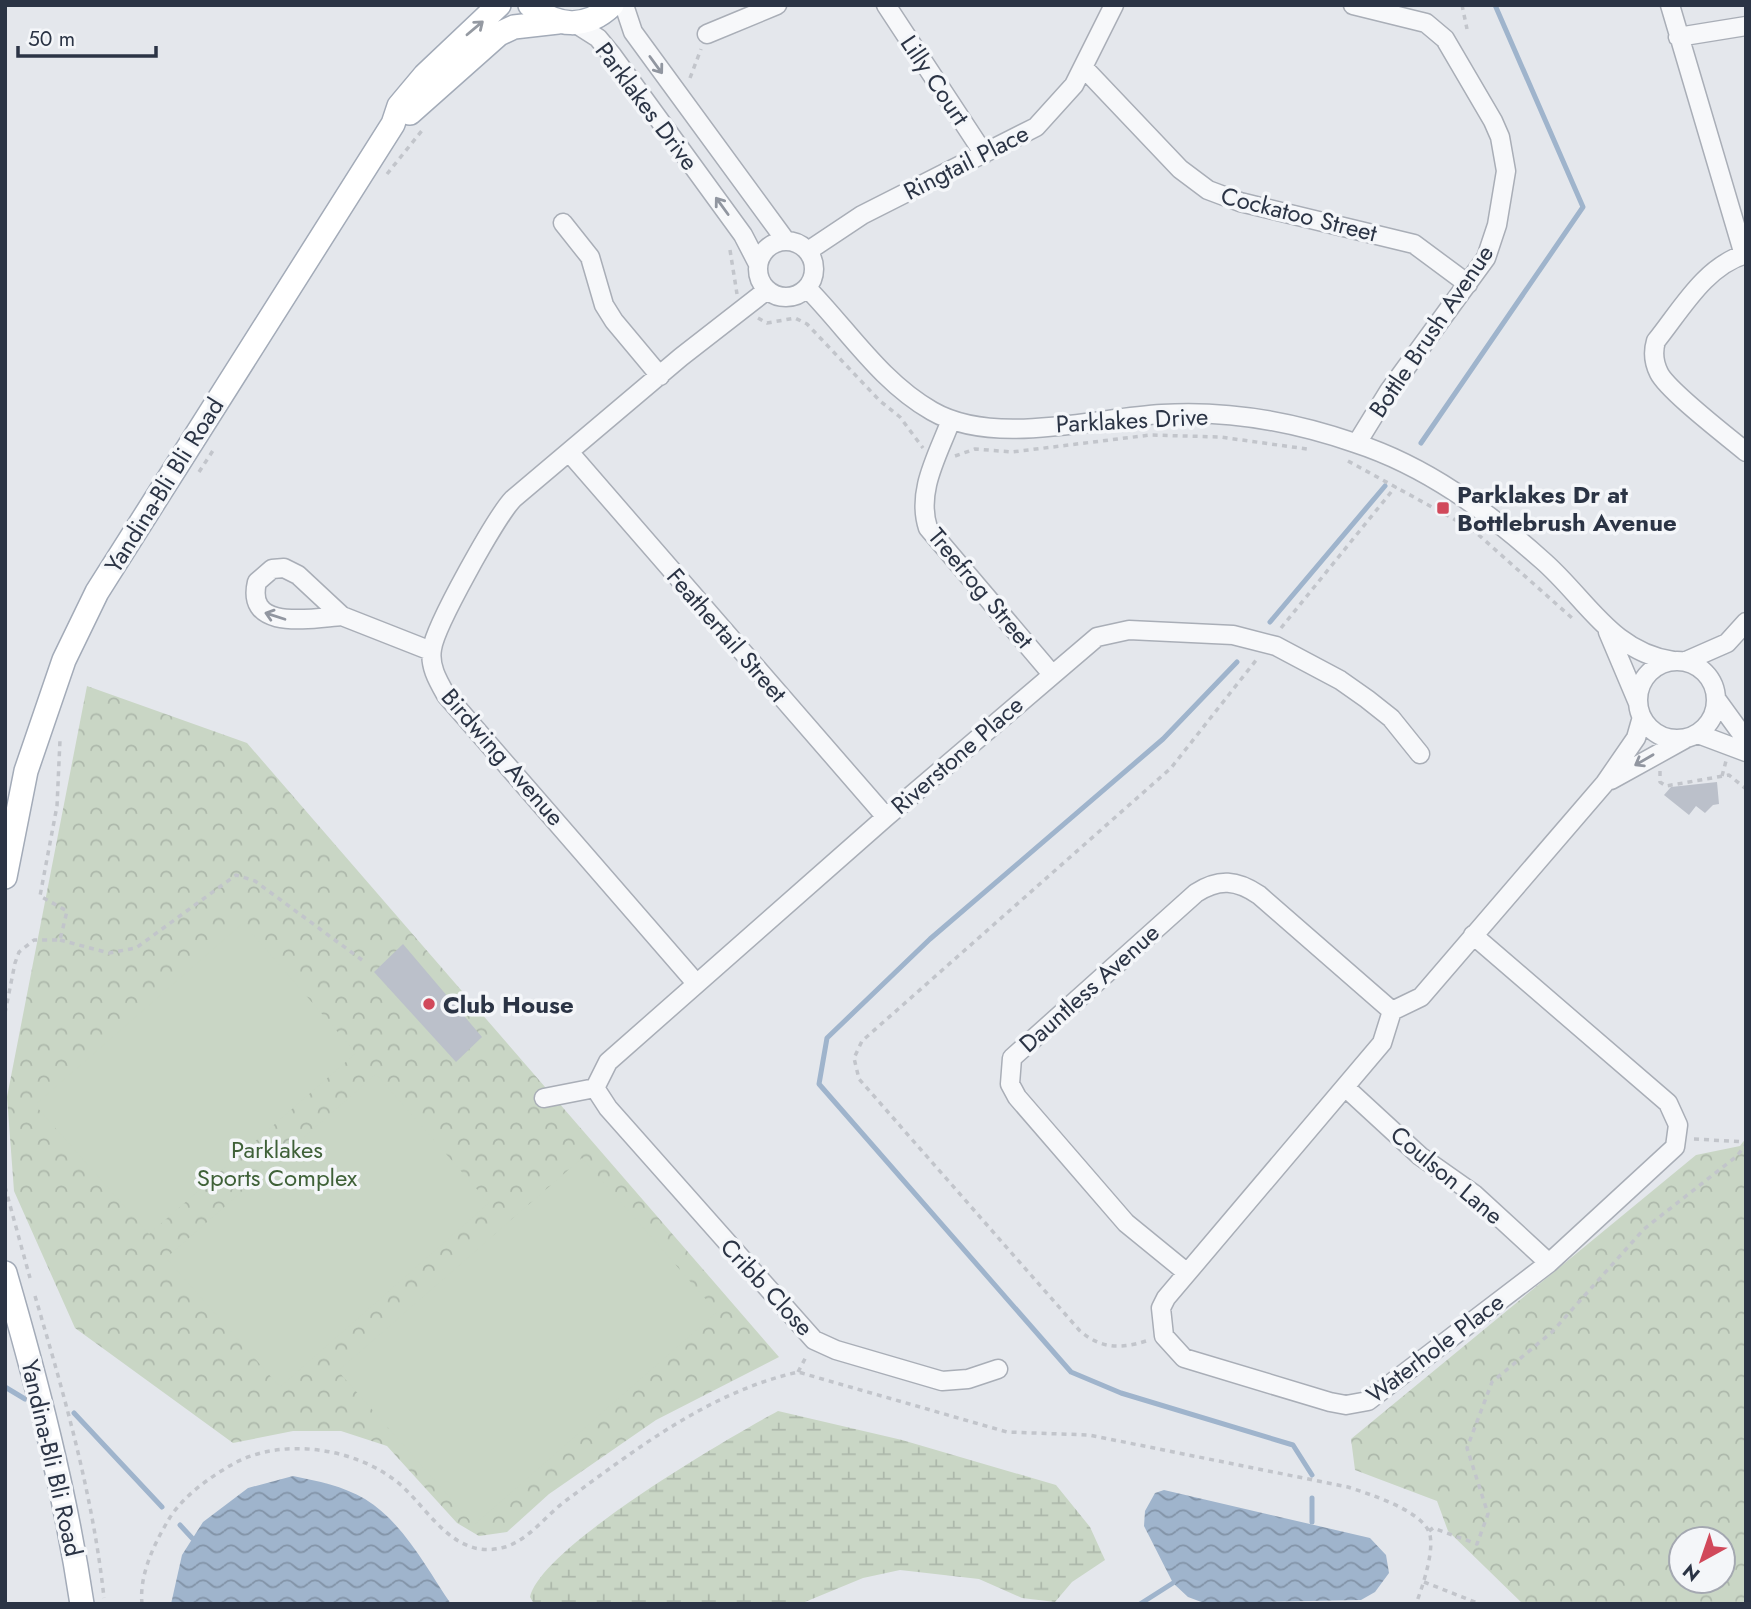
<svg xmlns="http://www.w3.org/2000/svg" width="1751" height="1609" font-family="Jost,sans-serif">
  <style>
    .wetland { fill: url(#wetland-marsh) }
    .park { fill: url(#park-crowns); fill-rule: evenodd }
    .pitch { fill: #c9d6c5 }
    .water { fill: url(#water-waves) }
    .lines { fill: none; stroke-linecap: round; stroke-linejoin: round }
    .stream { stroke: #9fb4cc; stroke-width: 5 }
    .building { fill: #bbc0ca }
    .minor-casing { stroke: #a9aeb7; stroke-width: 21 }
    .major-casing { stroke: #a3abb8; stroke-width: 26 }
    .path { stroke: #c2c5cb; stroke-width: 3.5; stroke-dasharray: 5 5; stroke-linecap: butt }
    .minor { stroke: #f7f8fa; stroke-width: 18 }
    .major { stroke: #fff; stroke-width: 23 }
    .oneway { stroke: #959aa2 }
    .oneway2 { stroke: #9196a0 }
    .poi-dot { fill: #d1495b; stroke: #f4f6f9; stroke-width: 2.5 }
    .labels { text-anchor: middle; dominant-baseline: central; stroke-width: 7; stroke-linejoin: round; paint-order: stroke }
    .street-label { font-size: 24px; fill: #2b3445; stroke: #f4f6f9 }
    .poi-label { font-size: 24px; font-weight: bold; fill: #2b3445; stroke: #f4f6f9; text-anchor: start }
    .park-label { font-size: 24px; fill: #3f6138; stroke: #f4f6f9 }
  </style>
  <defs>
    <pattern id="wetland-marsh" width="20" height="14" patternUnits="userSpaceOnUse" patternTransform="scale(1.75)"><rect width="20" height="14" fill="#c9d6c5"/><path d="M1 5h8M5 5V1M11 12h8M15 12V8" fill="none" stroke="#adb8ab"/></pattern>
    <pattern id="park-crowns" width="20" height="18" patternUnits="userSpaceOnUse" patternTransform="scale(1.75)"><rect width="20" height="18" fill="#c9d6c5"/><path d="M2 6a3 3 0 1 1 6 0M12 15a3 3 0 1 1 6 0" fill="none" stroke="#adb8ab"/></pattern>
    <pattern id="water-waves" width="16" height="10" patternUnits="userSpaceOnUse" patternTransform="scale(1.75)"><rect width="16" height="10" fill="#9fb4cc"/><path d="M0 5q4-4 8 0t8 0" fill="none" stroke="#8293a7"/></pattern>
  </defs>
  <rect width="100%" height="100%" fill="#e4e7ec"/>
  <path class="wetland" d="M 778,1411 L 902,1440 L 1056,1485 L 1090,1527 L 1105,1560 L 1072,1582 L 1055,1602 L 1022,1598 L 979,1579 L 900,1570 L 863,1578 L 800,1604 L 534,1604 L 530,1597 C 542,1546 728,1438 778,1411 Z"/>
  <path class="park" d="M 87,686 L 247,743 L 779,1357 L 656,1420 L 549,1494 L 507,1532 L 479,1536 L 457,1523 L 387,1446 L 341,1431 L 293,1431 L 233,1443 L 75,1328 L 14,1191 L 7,1097 Z
    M 1746,1138 L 1746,1604 L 1523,1604 L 1448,1531 L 1437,1501 L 1355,1470 L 1351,1439 L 1696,1155 L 1740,1146 ZM 1681,1539 L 1723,1539 L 1723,1581 L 1681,1581 Z"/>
  <path class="pitch" d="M 243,923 L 356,1053 L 149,1234 L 35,1105 Z
    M 376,1074 L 489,1203 L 280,1387 L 166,1258 Z
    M 582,1158 L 717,1312 L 474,1525 L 338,1371 Z"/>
  <path class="water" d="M 293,1476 C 318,1481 343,1486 365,1499 C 403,1522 427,1569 451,1604 L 171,1604 L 182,1555 L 203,1522 L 248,1488 Z
    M 1164,1490 L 1370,1538 L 1386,1555 L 1389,1573 L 1375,1592 L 1361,1600 L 1204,1603 L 1188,1597 L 1173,1583 L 1144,1526 L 1145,1511 L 1155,1493 Z"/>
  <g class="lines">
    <path class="stream" d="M 1421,443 L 1583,207 L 1495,5
      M 1270,622 L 1385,486
      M 1237,662 L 1163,739 L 930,939 L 827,1038 L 819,1084 L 1071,1372 L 1121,1393 L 1293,1445 L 1312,1475
      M 5,1387 L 25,1399
      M 74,1413 L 162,1507
      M 1312,1522 L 1312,1498
      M 180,1525 L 192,1538
      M 1140,1604 L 1173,1583"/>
  </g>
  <path class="building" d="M 1717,782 L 1719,804 L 1713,805 L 1705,813 L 1696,806 L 1689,815 L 1664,795 L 1671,787 Z
    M 403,944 L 482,1037 L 456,1062 L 374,972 Z"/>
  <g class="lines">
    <g class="minor-casing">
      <path id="minor" d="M 624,5 L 633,32 L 786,241
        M 886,5 L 984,154
        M 1353,5 L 1426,23 L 1445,39 L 1493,121 L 1500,137 L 1506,171 L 1497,225 L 1486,258 L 1389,391 L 1357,443
        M 1670,5 L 1744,255
        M 576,24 L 598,38 L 612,55 L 743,235 L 758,264
        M 707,34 L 777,5
        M 1678,37 L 1746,26
        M 1084,68 L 1180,169 L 1208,190 L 1240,202 L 1414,244 L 1468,284
        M 563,223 L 590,257 L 604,305 L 614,321 L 660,376
        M758 269a28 28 0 1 1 56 0a28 28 0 1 1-56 0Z
        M 808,251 L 862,215 L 1036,127 L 1074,85 L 1114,5
        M 1746,254 C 1705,266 1681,310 1656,341 C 1653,351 1654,363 1659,373 C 1668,391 1727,436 1746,452
        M 808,289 C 848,330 881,382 932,411 C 994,447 1093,418 1162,414 C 1226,410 1294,422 1355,443 C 1426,466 1487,511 1542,560 C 1586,598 1611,652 1673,661
        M 951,420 C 938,455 916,491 928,528 L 1051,673
        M 569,452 L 886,817
        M 342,616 C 312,618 245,632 257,582 L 272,569 L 284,568 L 298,575 L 342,616 L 431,651
        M 1608,632 L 1638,703
        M1638 700a39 39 0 1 1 78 0a39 39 0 1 1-78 0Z
        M 1686,661 L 1727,643 L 1746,622
        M 1717,700 L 1746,740
        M 1698,734 L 1746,752
        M 1611,780 L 1685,739
        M 1473,935 L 1668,1103 L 1678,1125 L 1675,1147 L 1549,1263 L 1368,1401 L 1346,1405 L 1330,1402 L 1184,1358 L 1164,1336 L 1161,1308 L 1166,1298 L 1382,1043 L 1392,1011 L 1421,997 L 1605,783 L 1636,738 L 1642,717
        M 696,983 L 446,695 C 438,681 429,666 432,649 C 435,626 496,517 513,499 L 681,357 L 767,290
        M 1345,1087 L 1420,1156 L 1474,1194 L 1549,1263
        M 595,1088 L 608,1062 L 886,817 L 1097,637 L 1129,630 L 1233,635 L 1276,646 L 1340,680 L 1367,699 L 1391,718 L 1420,754
        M 595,1088 L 608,1108 L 814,1340 L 836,1350 L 942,1381 L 968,1379 L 998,1369
        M 544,1098 L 595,1088
        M 1186,1272 L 1126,1223 L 1017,1097 L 1010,1084 L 1012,1058 L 1196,893 C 1219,878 1237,880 1259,895 L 1392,1011"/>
    </g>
    <g class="major-casing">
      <path id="major" d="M 530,5 C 556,27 586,30 612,5
        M 410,113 L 499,34 L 514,27 L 558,22
        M 5,877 L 26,771 L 64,660 L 97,592 L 393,124 L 399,106 L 425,75 L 499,5
        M 5,1273 C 37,1383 65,1491 82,1604"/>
    </g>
    <path class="path" d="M 1462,5 L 1467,29
      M 690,78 L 701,49
      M 387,174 L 424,128
      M 730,250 L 737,294
      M 758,318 L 767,323 L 795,318 L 807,324 L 880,401 L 900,417 L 923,448
      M 955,456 L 975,449 L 1012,452 L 1150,435 L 1220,437 L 1307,449
      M 1348,461 L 1472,529 L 1572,618
      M 199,472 L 214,449
      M 1281,628 L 1396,486
      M 1660,771 L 1660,782 L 1666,786 L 1729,775 L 1746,789
      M 1722,776 L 1726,761
      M 60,940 L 109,953 L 136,948 L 236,875 L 255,881 L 362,960
      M 5,1013 L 15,963 L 19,952 L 34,940 L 60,940 L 67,911 L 40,896 L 57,806 L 60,740
      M 1694,1139 L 1746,1142
      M 5,1187 L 30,1278
      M 35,1296 C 64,1394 93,1495 104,1598
      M 1146,1341 C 1121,1349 1101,1349 1080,1331 L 859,1079 L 854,1058 L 862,1041 L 1171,768 L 1257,659
      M 798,1372 L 807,1355
      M 1429,1531 L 1433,1528 L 1477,1544 L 1488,1514 L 1467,1448 L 1492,1382 L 1552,1332 L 1644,1229 L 1737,1156 L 1746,1144
      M 1424,1582 L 1480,1604
      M 142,1604 C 139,1575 154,1544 169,1519 C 183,1496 210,1477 233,1464 C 283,1436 359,1448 402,1486 C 432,1514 456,1561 505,1547 C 529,1540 547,1514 568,1499 C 639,1447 710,1392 798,1372 L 1007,1432 L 1089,1435 L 1348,1487 C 1369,1494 1417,1509 1428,1530 C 1437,1545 1422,1588 1416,1604"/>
    <use href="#minor" class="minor"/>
    <use href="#major" class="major"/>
  </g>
  <defs><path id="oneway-shaft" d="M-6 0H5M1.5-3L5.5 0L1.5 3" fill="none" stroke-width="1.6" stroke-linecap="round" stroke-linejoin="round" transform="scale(1.75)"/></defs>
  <use class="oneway" href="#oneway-shaft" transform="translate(475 28) rotate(-40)"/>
  <g class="oneway2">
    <use href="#oneway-shaft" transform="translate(656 65) rotate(54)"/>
    <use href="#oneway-shaft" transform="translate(722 206) rotate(-126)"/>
    <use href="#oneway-shaft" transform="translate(275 616) rotate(-162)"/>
    <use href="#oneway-shaft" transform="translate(1644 760) rotate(150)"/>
  </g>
  <g class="poi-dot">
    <rect x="1436" y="501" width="14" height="14" rx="3.5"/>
    <circle cx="429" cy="1004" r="7"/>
  </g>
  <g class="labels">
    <g class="street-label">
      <text transform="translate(935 80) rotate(56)">Lilly Court</text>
      <text transform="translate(647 106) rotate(53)">Parklakes Drive</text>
      <text transform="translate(966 162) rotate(-27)">Ringtail Place</text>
      <text transform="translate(1299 214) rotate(14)">Cockatoo Street</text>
      <text transform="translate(1431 331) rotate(-56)">Bottle Brush Avenue</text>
      <text transform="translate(1132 420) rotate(-3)">Parklakes Drive</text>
      <text transform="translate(164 485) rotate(-58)">Yandina-Bli Bli Road</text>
      <text transform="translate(981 588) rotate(50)">Treefrog Street</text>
      <text transform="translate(727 635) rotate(49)">Feathertail Street</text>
      <text transform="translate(957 755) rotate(-41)">Riverstone Place</text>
      <text transform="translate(503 757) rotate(49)">Birdwing Avenue</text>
      <text transform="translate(1089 988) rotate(-42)">Dauntless Avenue</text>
      <text transform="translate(1447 1175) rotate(40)">Coulson Lane</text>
      <text transform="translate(767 1287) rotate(47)">Cribb Close</text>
      <text transform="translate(1435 1348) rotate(-37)">Waterhole Place</text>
      <text transform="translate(52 1458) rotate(77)">Yandina-Bli Bli Road</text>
    </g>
    <g class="poi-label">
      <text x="1457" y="494">Parklakes Dr at<tspan x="1457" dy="28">Bottlebrush Avenue</tspan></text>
      <text x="443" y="1004">Club House</text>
    </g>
    <g class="park-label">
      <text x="277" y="1149">Parklakes<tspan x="277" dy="28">Sports Complex</tspan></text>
    </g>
  </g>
  <rect width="1751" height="1609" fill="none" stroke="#2b3445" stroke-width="14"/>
  <g transform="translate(1702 1560) rotate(220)"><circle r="33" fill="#f4f6f9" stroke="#a4a8b1" stroke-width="2"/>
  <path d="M0-5L12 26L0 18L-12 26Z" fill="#d1495b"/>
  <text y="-10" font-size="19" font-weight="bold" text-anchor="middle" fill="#2b3445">N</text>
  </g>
  <path d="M18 46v10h138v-10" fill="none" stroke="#2b3445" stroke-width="3.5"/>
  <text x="28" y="46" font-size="21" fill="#2b3445" stroke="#f4f6f9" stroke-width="5" paint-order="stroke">50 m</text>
</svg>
